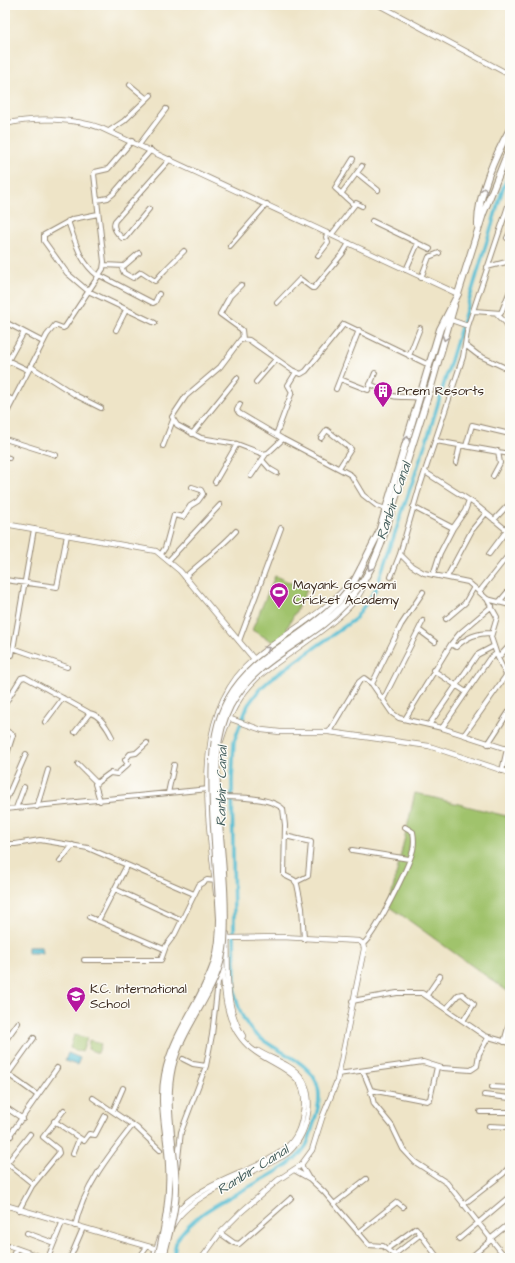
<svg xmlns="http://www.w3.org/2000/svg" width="515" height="1263" font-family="'Architects Daughter',sans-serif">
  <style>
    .green { fill: #a0c36c; stroke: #6e7645 }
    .water { fill: #56bed3; stroke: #487478 }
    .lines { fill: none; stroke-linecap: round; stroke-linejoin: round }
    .canal { stroke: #56bed3; stroke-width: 3.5 }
    .minor-casing { stroke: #948772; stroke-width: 6 }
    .tertiary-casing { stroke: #948772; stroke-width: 6 }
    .trunk-casing { stroke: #948772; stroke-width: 8 }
    .minor { stroke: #fff; stroke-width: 4 }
    .tertiary { stroke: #fff; stroke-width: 4.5 }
    .trunk { stroke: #fff; stroke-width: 6 }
    .trunk-bridge-casing { stroke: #948772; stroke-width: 8; stroke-linecap: butt }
    .trunk-bridge { stroke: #fff; stroke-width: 6 }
    .oneway { stroke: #a79f9a }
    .labels { text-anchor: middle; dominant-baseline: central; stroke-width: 3; stroke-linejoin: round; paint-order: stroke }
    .poi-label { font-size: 13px; fill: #3b2a1e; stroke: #fdfcf7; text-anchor: start }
    .water-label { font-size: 14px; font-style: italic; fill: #445e5d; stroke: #fdfcf7 }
  </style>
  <rect width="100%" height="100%" fill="#fdfcf7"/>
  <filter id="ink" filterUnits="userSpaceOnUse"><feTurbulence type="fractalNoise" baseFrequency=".025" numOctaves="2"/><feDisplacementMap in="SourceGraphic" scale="8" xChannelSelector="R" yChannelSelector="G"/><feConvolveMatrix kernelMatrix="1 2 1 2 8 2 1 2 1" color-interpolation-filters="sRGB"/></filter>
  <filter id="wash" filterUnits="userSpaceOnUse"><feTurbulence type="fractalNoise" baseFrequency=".012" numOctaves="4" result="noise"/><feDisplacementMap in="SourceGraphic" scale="16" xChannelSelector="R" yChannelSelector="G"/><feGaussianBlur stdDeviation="0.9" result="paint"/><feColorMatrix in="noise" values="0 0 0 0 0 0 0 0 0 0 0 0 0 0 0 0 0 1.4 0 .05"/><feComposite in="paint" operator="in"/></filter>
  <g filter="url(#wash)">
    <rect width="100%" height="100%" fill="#eee4c7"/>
    <path class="green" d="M 275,576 L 307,590 L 287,628 L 293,635 L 282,647 L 252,630 Z
      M 415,793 L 510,817 L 510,993 L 389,906 Z
      M 74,1035 L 87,1038 L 82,1052 L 70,1048 Z
      M 89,1040 L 101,1044 L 98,1053 L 88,1049 Z"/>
    <path class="water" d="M 28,947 L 41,947 L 42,953 L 28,953 Z
      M 68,1053 L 80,1058 L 77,1065 L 65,1061 Z"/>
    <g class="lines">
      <path class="canal" d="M 173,1258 C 174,1253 175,1245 177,1240 C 201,1196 299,1177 309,1139 C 313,1124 322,1104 318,1088 C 313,1060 271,1051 253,1032 C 243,1021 238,1008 235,994 L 232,782 L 234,741 L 248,705 L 259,690 L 272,678 L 355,619 L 376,589 L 430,430 L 503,188 L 510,171"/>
    </g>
  </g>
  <g filter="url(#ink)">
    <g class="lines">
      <g class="minor-casing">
        <path id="minor" d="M 130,85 L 147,99
          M 109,131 L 124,121 L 151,95
          M 139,145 L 166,109
          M 353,159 L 335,188 L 354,205
          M 357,173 L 378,190
          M 341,194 L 362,166
          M 97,200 L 108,198 L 113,194 L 151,150
          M 510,200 L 468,326 L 463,357 L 418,492 L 400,554 L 412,566 L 424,573 L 468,582 L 487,599 L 497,617 L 491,637 L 498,658 L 510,683
          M 149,209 L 125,238 L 122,238 C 117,233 112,228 115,221 L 170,159
          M 98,214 L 73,219 L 44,235 L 44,241 L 67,273 L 88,291 L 155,323
          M 68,221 C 76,243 79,261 98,276
          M 372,221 L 430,249
          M 332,234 L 356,203 L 362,206
          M 507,238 L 510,232
          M 230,246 L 267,204
          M 318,256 L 328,243 L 326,237 L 328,233
          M 104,265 L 124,266 L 139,253
          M 121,266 L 124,273 L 133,278 L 141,272 L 155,281 L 165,270 L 184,251
          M 487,267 L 510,261
          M 406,270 L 418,243
          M 99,275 L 153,303 L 155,302 L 159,294
          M 421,278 L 429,257 L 439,253
          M 241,285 L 230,296 L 220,314 L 242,330 L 243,339
          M 277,303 L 300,279 L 312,288 L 314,288 L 343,253 L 349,243
          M 474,311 L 501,313 L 510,291
          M 496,313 L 506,323 L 510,331
          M 451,320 L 468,326
          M 5,322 L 43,342
          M 116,330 L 126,310
          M 465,345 L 478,355 L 510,370
          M 409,356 L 420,328
          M 5,359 L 28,370
          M 5,366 L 24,332
          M 30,366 L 77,396 L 101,408
          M 340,379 L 368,390 L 375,373
          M 256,382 L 276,359
          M 370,384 C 378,387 387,394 393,396 C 400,398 410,396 419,398
          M 336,389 L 359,330
          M 5,396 L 13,400
          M 240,404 L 237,410 L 239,413 L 283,439 L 351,475 L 363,495 L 377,506 L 386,509
          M 5,416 L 47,335 L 55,325 L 63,328 L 65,327 L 103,269 L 104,262 L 94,174 L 95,172 L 108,169 L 132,141
          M 192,434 L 237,378
          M 276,435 L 292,392 L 288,385 L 296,372
          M 321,438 L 327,430 L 351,449 L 339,468
          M 5,439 L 56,455
          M 283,439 L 268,453 L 263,454 L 237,444 L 201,438 L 177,425 L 172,417 L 186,396 L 220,367 L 241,339 L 249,340 L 292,370 L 301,374 L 306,371 L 344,324 L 429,365
          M 436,441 L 510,454
          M 163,446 L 173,420
          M 466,446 L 472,425 L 510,434
          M 508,453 L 510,446
          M 5,457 L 9,458
          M 262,460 L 270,469 L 277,473
          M 456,463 L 460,445
          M 425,472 L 475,504 L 510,533
          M 251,476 L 266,454
          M 493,476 L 500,463 L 498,451
          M 215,482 L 237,444
          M 413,507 L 453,528 L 465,511 L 469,500
          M 494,520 L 510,503
          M 161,554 L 165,548 L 174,515 L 183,517 L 190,506 L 198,501 L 203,494 L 201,490 L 192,487
          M 489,554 L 507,530
          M 169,560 L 220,505
          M 505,560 L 510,564
          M 433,575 L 440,553 L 453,528
          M 185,577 C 202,561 221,548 236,531
          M 391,577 L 400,554
          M 447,577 L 472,530 L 486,513
          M 5,580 L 57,587 L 67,535
          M 479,592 L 510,553
          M 487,599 L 510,605
          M 499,602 L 510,589
          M 446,619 L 465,603 L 474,587
          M 419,630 L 435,642
          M 239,641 L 281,528
          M 451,644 L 456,647 C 467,637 476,633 492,633
          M 13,648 L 67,667
          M 12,655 L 34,529
          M 498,658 L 510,645
          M 433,670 L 466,692
          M 372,684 L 401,625 L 423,592
          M 383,700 L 423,621
          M 5,704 L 21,678 L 25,677 L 88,712 L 89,714 L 75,732
          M 89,713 C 99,714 108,729 112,737
          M 405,719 L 451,644 L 460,633 L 492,606
          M 45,722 L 63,698
          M 429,725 L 477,655 L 494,646
          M 442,728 L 489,659 L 496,654
          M 5,730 L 13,735 L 5,760
          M 329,732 L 359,682 L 364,678 L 372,684 L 392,713 L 399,718 L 442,728 L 510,750
          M 464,735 L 510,670
          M 488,744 L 510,710
          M 78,764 L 97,783
          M 502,771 L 507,749
          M 168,793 L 174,765
          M 220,797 C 236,797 271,797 283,809 L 285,825 L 284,875 L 294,880 L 297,884 L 302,908 L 304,939
          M 100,801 L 95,784 L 110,773 L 117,774 L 128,764 L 125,760 L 130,754 L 136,753 L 147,743
          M 5,802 L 26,754
          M 37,807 L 48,770
          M 16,808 L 24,787
          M 5,809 L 209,789
          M 285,836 L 311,842 L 308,876 L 296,882
          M 5,844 L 15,844 L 40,840 L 88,848 L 194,894
          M 352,850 L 409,859
          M 60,861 L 73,845
          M 115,889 L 182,920
          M 89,917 L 164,949
          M 98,921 L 127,865
          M 363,944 C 375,935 409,866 413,850 C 414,845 414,837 413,832 L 405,827
          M 84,960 L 161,960 L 166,946 L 175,934 L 199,885 L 207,880 L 216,881
          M 427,995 L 440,976
          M 352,1001 L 397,993 L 422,993 L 485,1036 L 510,1043
          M 446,1009 L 458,995 L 462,994 L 474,1004 L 463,1021
          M 5,1041 L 18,1023
          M 504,1042 L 510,1020
          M 183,1059 L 193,1064 L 206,1066
          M 363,1071 L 370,1088 L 374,1104 L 392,1126 L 403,1149 L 415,1162 L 447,1183 L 506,1258
          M 5,1072 L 37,1095
          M 8,1074 L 34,1038
          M 338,1074 L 423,1062 L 442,1068 L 471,1070 L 477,1066 L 479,1054 L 488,1038
          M 492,1087 L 510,1088
          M 371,1090 L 427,1101 L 430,1099 L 437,1067
          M 484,1095 L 510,1098
          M 93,1098 L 137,1128 L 160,1150
          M 5,1107 L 23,1119
          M 113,1111 L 123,1088
          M 480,1112 L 510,1112
          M 54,1121 L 84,1141 L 89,1134 L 95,1135 L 105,1116
          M 489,1126 L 510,1127
          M 5,1132 L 11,1136
          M 30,1134 L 7,1163 L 33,1184
          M 5,1142 L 57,1068
          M 73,1154 L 79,1139
          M 301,1165 L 308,1177
          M 177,1167 L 181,1132 L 206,1066 L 212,1035 L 218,982 L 224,973
          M 294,1170 L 310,1179 L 324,1192 L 369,1245 L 383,1246 L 394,1255 L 421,1234
          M 334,1204 L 366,1179
          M 463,1205 L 503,1174 L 510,1166
          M 19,1210 L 32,1186 L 59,1153 L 58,1149 L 43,1137 L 64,1110
          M 75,1226 C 83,1188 109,1155 133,1125
          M 27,1233 L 54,1243
          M 220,1233 L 234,1243 L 239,1244 L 291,1198
          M 358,1233 L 397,1202 L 403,1207
          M 459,1239 L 510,1196
          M 490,1239 L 510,1223
          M 10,1246 L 44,1258
          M 387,1249 L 416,1228 L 438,1258
          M 71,1256 L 83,1228
          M 12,1258 L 16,1248
          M 48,1258 L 62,1223
          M 139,1258 L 147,1247
          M 470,1258 L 491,1240
          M 501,1258 L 510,1251"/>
      </g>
      <g class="tertiary-casing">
        <path id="tertiary" d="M 379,5 L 510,75
          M 5,124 C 33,117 75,118 101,128 L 458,294
          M 5,524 L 156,551 L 180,571 L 254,659
          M 228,718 L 262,730 L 280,732 L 329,732 L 429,746 L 510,773
          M 221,741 C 228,717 238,696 257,678 C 278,658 366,609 364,580
          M 216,894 C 209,819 188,714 254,659 C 288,630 324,615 353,579
          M 227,934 C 229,968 223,1005 243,1036
          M 5,1205 L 157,1249
          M 174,1215 C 202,1180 252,1175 286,1148 C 297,1138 301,1127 303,1113 C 313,1064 264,1069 241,1038 C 224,1016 224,986 222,959
          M 172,1227 C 188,1193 254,1174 286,1154 C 307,1139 317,1097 300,1076 C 290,1064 271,1059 258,1051
          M 153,1258 L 161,1235
          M 202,1258 L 220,1233 L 240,1213 L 278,1180 L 301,1165 L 312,1150 L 322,1118 L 337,1081 L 364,949 L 363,944 L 359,941 L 282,937 L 227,938"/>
      </g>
      <g class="trunk-casing">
        <path id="trunk" d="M 478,225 C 477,196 496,154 510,129
          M 361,568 L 379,532 L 440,329 L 458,294 L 483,214 L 510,147
          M 364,580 L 372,566 L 381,544 L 432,383 L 454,306"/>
      </g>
      <use href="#minor" class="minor"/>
      <use href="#tertiary" class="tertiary"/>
      <use href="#trunk" class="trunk"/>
      <g class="trunk-bridge-casing">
        <path id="trunk-bridge" d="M 158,1258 C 165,1227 171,1198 169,1165 C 168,1135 159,1105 165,1075 C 173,1033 203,1001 215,961 C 219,948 220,933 220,919 C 218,883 215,847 213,810 C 211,746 210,698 268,656 C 304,630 342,610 361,568
          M 163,1258 C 168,1235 176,1211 176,1187 C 175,1147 163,1107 172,1067 C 183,1022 220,989 224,942 C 227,899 221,852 218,810 C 216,773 213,739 230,706 C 251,666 289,650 323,624 C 339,612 352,597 364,580"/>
      </g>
      <use href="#trunk-bridge" class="trunk-bridge"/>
    </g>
    <defs><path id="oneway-chevron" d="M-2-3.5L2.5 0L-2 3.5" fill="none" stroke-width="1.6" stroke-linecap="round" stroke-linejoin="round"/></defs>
    <g class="oneway">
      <use href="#oneway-chevron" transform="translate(484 190) rotate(-74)"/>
      <use href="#oneway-chevron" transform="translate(445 338) rotate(107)"/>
      <use href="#oneway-chevron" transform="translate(407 439) rotate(-74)"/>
      <use href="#oneway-chevron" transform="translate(370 568) rotate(118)"/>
      <use href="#oneway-chevron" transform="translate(267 649) rotate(-36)"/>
    </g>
  </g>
  <defs>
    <g id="building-pin" transform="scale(1)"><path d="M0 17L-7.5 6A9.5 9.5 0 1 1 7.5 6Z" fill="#b5179e" stroke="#fdfcf7"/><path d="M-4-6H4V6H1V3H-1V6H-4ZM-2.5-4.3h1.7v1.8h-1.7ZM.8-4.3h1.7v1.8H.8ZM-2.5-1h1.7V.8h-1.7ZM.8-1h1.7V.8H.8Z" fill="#fff"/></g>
    <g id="stadium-pin" transform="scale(1)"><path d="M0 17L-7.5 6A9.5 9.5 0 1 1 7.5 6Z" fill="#b5179e" stroke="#fdfcf7"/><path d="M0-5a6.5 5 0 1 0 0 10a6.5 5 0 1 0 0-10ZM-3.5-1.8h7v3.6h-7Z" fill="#fff"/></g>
    <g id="school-pin" transform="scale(1)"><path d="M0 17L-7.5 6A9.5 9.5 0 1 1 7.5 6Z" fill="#b5179e" stroke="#fdfcf7"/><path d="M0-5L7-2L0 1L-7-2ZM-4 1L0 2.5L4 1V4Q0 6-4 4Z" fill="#fff"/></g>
  </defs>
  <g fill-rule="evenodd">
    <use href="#building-pin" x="383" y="391"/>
    <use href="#stadium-pin" x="279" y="592"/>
    <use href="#school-pin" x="76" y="996"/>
  </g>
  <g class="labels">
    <g class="poi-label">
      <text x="397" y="391">Prem Resorts</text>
      <text x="293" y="585">Mayank Goswami<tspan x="293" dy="15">Cricket Academy</tspan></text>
      <text x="90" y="989">K.C. International<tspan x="90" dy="15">School</tspan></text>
    </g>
    <g class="water-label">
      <text transform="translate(394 501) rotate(-71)">Ranbir Canal</text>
      <text transform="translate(222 786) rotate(-89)">Ranbir Canal</text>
      <text transform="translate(253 1170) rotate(-32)">Ranbir Canal</text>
    </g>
  </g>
  <rect width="515" height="1263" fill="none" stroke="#fdfcf7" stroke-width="20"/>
</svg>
